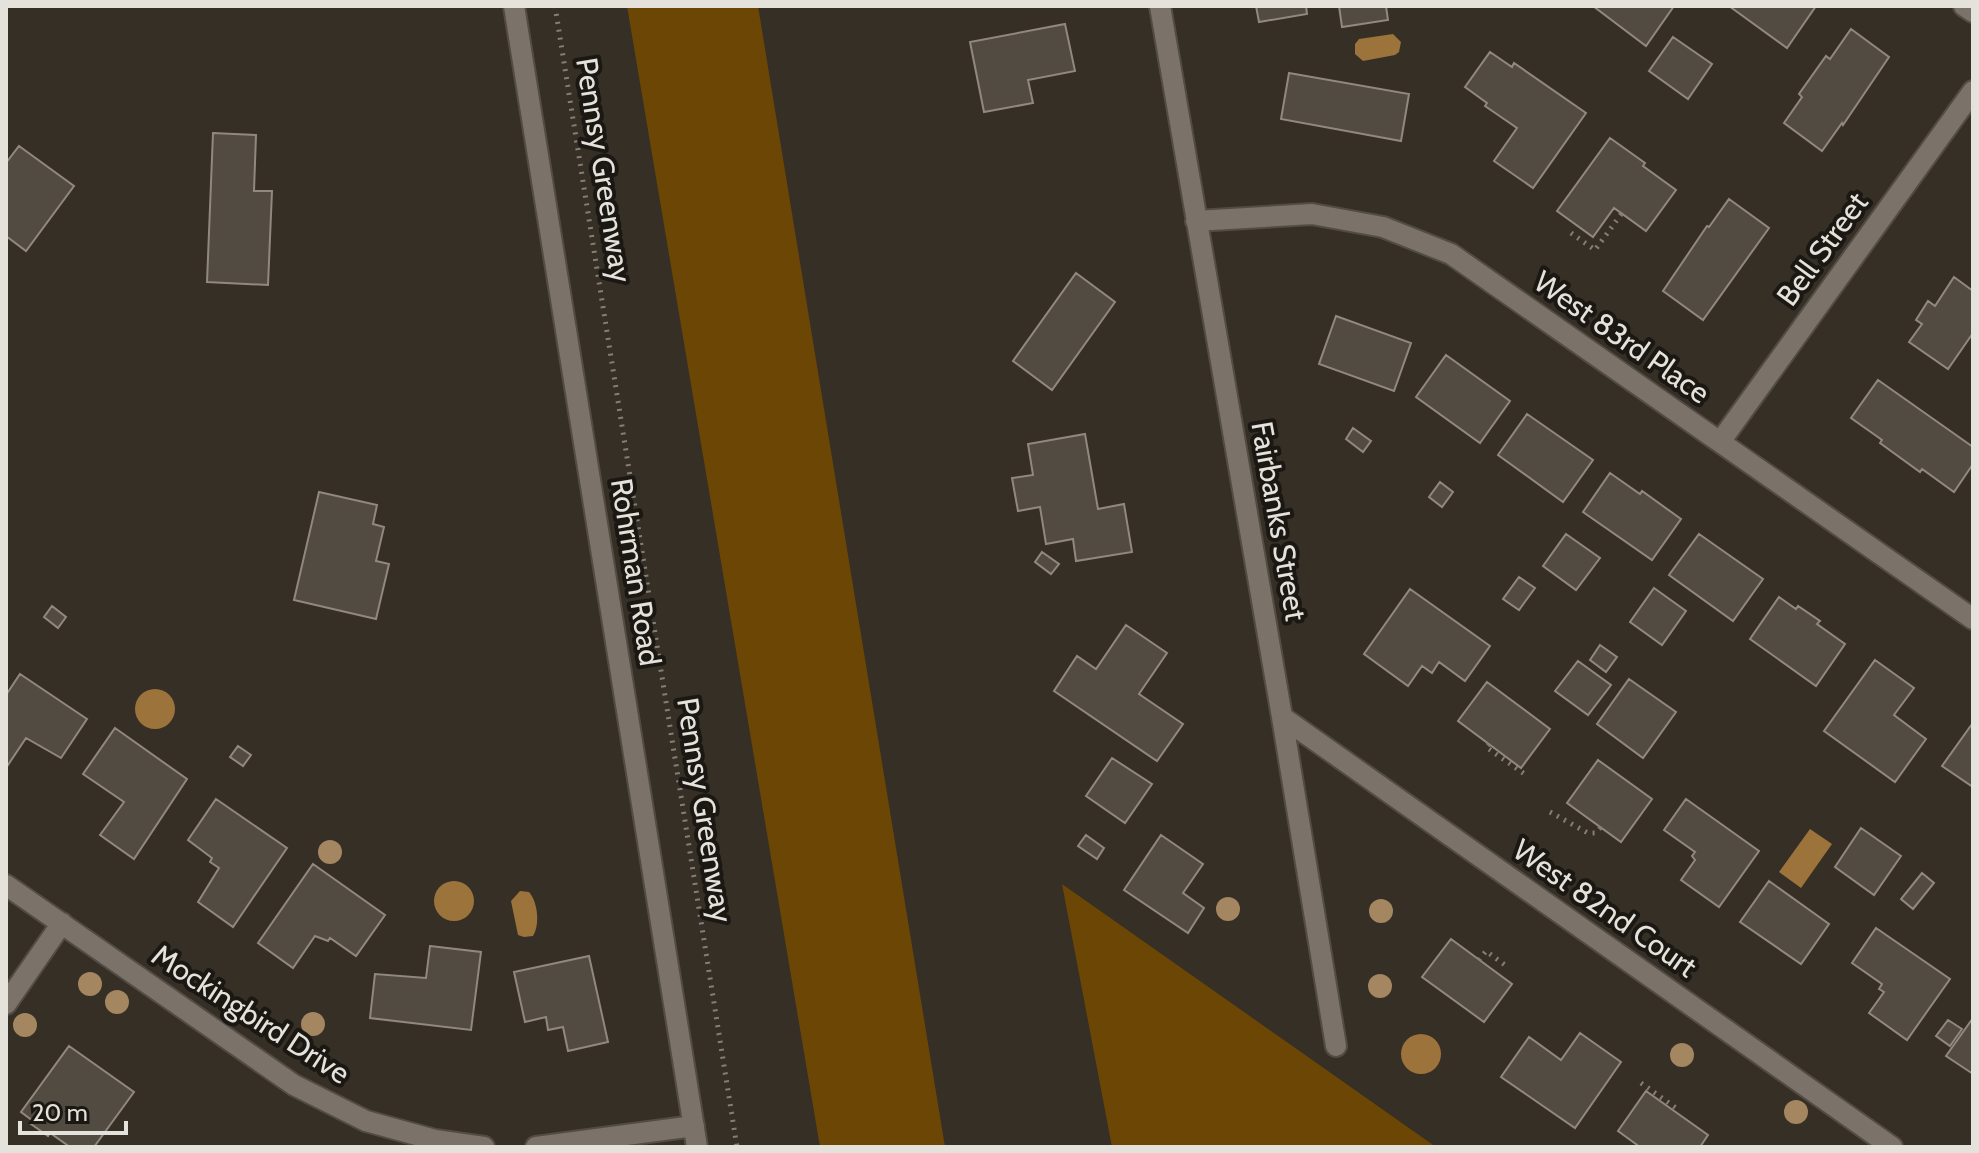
<svg xmlns="http://www.w3.org/2000/svg" width="1979" height="1153" font-family="Cabin,sans-serif">
  <style>
    .green { fill: #6c4604 }
    .water { fill: #9c733b }
    .building { fill: #524b41; stroke: #91887e; stroke-width: 2 }
    .lines { fill: none; stroke-linecap: round; stroke-linejoin: round }
    .minor-casing { stroke: #524c44; stroke-width: 24 }
    .path { stroke: #837e76; stroke-width: 5; stroke-dasharray: 2 6; stroke-linecap: butt }
    .minor { stroke: #7b7369; stroke-width: 20 }
    .tree { fill: #a48660 }
    .labels { text-anchor: middle; dominant-baseline: central; stroke-width: 8; stroke-linejoin: round; paint-order: stroke }
    .street-label { font-size: 30px; fill: #e5e1db; stroke: #1b1814 }
  </style>
  <rect width="100%" height="100%" fill="#362f26"/>
  <path class="green" d="M 627,6 L 758,6 L 945,1147 L 820,1147 Z
    M 1062,884 L 1436,1147 L 1112,1147 Z"/>
  <path class="water" d="M 1393,34 L 1401,42 L 1399,52 L 1395,55 L 1363,61 L 1355,54 L 1355,44 L 1359,39 Z
    M135 709a20 20 0 1 1 40 0a20 20 0 1 1-40 0Z
    M 1810,829 L 1832,844 L 1801,888 L 1779,872 Z
    M434 901a20 20 0 1 1 40 0a20 20 0 1 1-40 0Z
    M 520,891 L 529,892 C 538,902 540,925 533,936 L 524,937 L 518,935 L 511,901 Z
    M1401 1054a20 20 0 1 1 40 0a20 20 0 1 1-40 0Z"/>
  <path class="building" d="M 1256,6 L 1306,6 L 1307,14 L 1259,22 Z
    M 1339,6 L 1386,6 L 1388,20 L 1342,27 Z
    M 1593,6 L 1674,6 L 1646,46 Z
    M 1729,6 L 1816,6 L 1787,48 Z
    M 1065,24 L 1075,71 L 1028,80 L 1033,103 L 984,112 L 970,42 Z
    M 1851,29 L 1889,57 L 1843,125 L 1842,123 L 1822,151 L 1784,123 L 1802,97 L 1799,94 L 1826,56 L 1830,59 Z
    M 1673,37 L 1712,64 L 1688,99 L 1649,71 Z
    M 1490,52 L 1512,67 L 1514,63 L 1586,113 L 1533,188 L 1494,161 L 1517,128 L 1485,106 L 1487,103 L 1465,87 Z
    M 1289,73 L 1409,94 L 1401,141 L 1281,119 Z
    M 213,133 L 256,135 L 254,191 L 272,191 L 268,285 L 207,282 Z
    M 1610,138 L 1645,163 L 1643,166 L 1676,190 L 1646,231 L 1614,208 L 1593,237 L 1557,211 Z
    M 19,146 L 74,186 L 26,251 L 6,236 L 6,163 Z
    M 1729,199 L 1769,228 L 1703,320 L 1663,291 L 1707,226 L 1709,227 Z
    M 1076,273 L 1115,302 L 1052,390 L 1013,361 Z
    M 1954,277 L 1973,291 L 1973,333 L 1948,369 L 1909,342 L 1922,324 L 1916,320 L 1928,301 L 1935,306 Z
    M 1336,316 L 1411,343 L 1394,391 L 1319,364 Z
    M 1446,355 L 1510,401 L 1480,443 L 1416,397 Z
    M 1878,380 L 1973,447 L 1973,464 L 1954,492 L 1922,469 L 1920,472 L 1880,443 L 1882,440 L 1851,418 Z
    M 1527,414 L 1593,460 L 1563,502 L 1498,455 Z
    M 1353,428 L 1371,441 L 1363,452 L 1346,439 Z
    M 1085,434 L 1098,509 L 1124,504 L 1132,552 L 1076,561 L 1073,539 L 1046,544 L 1040,507 L 1018,511 L 1012,478 L 1033,475 L 1028,444 Z
    M 1610,473 L 1640,494 L 1642,491 L 1681,519 L 1652,560 L 1583,512 Z
    M 1440,482 L 1453,492 L 1442,507 L 1429,497 Z
    M 319,492 L 377,505 L 373,524 L 384,527 L 376,561 L 389,564 L 376,619 L 294,600 Z
    M 1566,534 L 1600,558 L 1576,590 L 1543,566 Z
    M 1699,534 L 1763,579 L 1733,621 L 1669,575 Z
    M 1042,552 L 1059,564 L 1051,574 L 1035,562 Z
    M 1519,577 L 1535,588 L 1519,610 L 1503,599 Z
    M 1654,588 L 1686,611 L 1662,645 L 1630,622 Z
    M 1410,589 L 1490,646 L 1465,681 L 1439,662 L 1432,673 L 1422,666 L 1408,686 L 1364,654 Z
    M 1779,597 L 1796,609 L 1798,606 L 1820,621 L 1817,624 L 1845,644 L 1816,686 L 1750,639 Z
    M 52,606 L 66,617 L 58,628 L 44,617 Z
    M 1126,625 L 1167,653 L 1139,694 L 1183,724 L 1157,761 L 1054,691 L 1077,656 L 1096,669 Z
    M 1600,645 L 1617,657 L 1606,672 L 1590,660 Z
    M 1875,660 L 1914,688 L 1894,715 L 1926,739 L 1895,782 L 1824,731 Z
    M 1578,661 L 1611,685 L 1588,715 L 1555,691 Z
    M 20,674 L 87,719 L 61,758 L 26,738 L 6,768 L 6,695 Z
    M 1629,679 L 1676,712 L 1643,758 L 1597,724 Z
    M 1487,682 L 1550,729 L 1521,768 L 1458,721 Z
    M 1972,724 L 1973,725 L 1973,787 L 1942,766 Z
    M 115,728 L 187,779 L 134,859 L 100,835 L 124,802 L 83,774 Z
    M 238,746 L 251,755 L 243,766 L 230,757 Z
    M 1112,758 L 1152,784 L 1125,823 L 1086,796 Z
    M 1598,760 L 1652,799 L 1621,842 L 1567,803 Z
    M 216,799 L 287,848 L 233,927 L 198,902 L 219,868 L 210,862 L 212,858 L 188,840 Z
    M 1686,799 L 1759,851 L 1719,907 L 1681,880 L 1695,860 L 1692,856 L 1695,852 L 1664,830 Z
    M 1861,828 L 1901,856 L 1874,895 L 1835,867 Z
    M 1086,835 L 1104,848 L 1097,859 L 1078,846 Z
    M 1161,835 L 1203,864 L 1183,893 L 1204,908 L 1188,933 L 1124,890 Z
    M 313,864 L 385,915 L 356,956 L 330,938 L 328,941 L 315,936 L 293,968 L 258,943 Z
    M 1922,873 L 1934,883 L 1913,909 L 1901,899 Z
    M 1769,881 L 1829,924 L 1801,964 L 1740,922 Z
    M 1876,928 L 1950,979 L 1907,1040 L 1869,1013 L 1884,992 L 1879,989 L 1882,984 L 1852,963 Z
    M 1451,939 L 1512,984 L 1484,1022 L 1422,977 Z
    M 430,946 L 481,952 L 471,1030 L 370,1018 L 375,974 L 426,978 Z
    M 589,956 L 608,1042 L 568,1051 L 563,1027 L 548,1030 L 546,1017 L 525,1022 L 514,972 Z
    M 1973,1018 L 1973,1074 L 1946,1056 Z
    M 1948,1020 L 1962,1029 L 1950,1046 L 1936,1036 Z
    M 1580,1033 L 1621,1062 L 1575,1128 L 1501,1077 L 1529,1037 L 1561,1060 Z
    M 69,1046 L 134,1092 L 94,1147 L 70,1147 L 50,1133 L 48,1136 L 31,1124 L 33,1121 L 21,1112 Z
    M 1646,1091 L 1708,1135 L 1700,1147 L 1640,1147 L 1618,1131 Z"/>
  <g class="lines">
    <g class="minor-casing">
      <path id="minor" d="M 514,6 L 697,1147
        M 1160,6 L 1282,717 L 1336,1046
        M 1964,6 L 1973,12
        M 1196,221 L 1312,214 L 1383,227 L 1451,254 L 1973,619
        M 1720,442 L 1973,91
        M 1282,717 L 1892,1147
        M 6,885 L 294,1085 L 366,1121 L 435,1140 L 484,1147
        M 6,1004 L 62,923
        M 536,1147 L 694,1126"/>
    </g>
    <path class="path" d="M 555,6 L 737,1147
      M 1571,233 L 1595,250 L 1622,213
      M 1489,744 L 1486,747 L 1526,775
      M 1550,812 L 1588,833 L 1595,833 L 1601,827
      M 1479,960 L 1486,951 L 1505,965
      M 1641,1083 L 1676,1108 L 1674,1111"/>
    <use href="#minor" class="minor"/>
  </g>
  <g class="tree">
    <circle cx="330" cy="852" r="12"/>
    <circle cx="1228" cy="909" r="12"/>
    <circle cx="1381" cy="911" r="12"/>
    <circle cx="90" cy="984" r="12"/>
    <circle cx="1380" cy="986" r="12"/>
    <circle cx="117" cy="1002" r="12"/>
    <circle cx="313" cy="1024" r="12"/>
    <circle cx="25" cy="1025" r="12"/>
    <circle cx="1682" cy="1055" r="12"/>
    <circle cx="1796" cy="1112" r="12"/>
  </g>
  <g class="labels">
    <g class="street-label">
      <text transform="translate(604 170) rotate(81)">Pennsy Greenway</text>
      <text transform="translate(1822 249) rotate(-54)">Bell Street</text>
      <text transform="translate(1622 337) rotate(35)">West 83rd Place</text>
      <text transform="translate(1279 521) rotate(80)">Fairbanks Street</text>
      <text transform="translate(636 572) rotate(81)">Rohrman Road</text>
      <text transform="translate(705 810) rotate(81)">Pennsy Greenway</text>
      <text transform="translate(1605 908) rotate(35)">West 82nd Court</text>
      <text transform="translate(251 1014) rotate(33)">Mockingbird Drive</text>
    </g>
  </g>
  <rect width="1979" height="1153" fill="none" stroke="#e5e1db" stroke-width="16"/>
  <path d="M20 1121v12h106v-12" fill="none" stroke="#e5e1db" stroke-width="4"/>
  <text x="32" y="1121" font-size="24" fill="#e5e1db" stroke="#1b1814" stroke-width="6" paint-order="stroke">20 m</text>
</svg>
